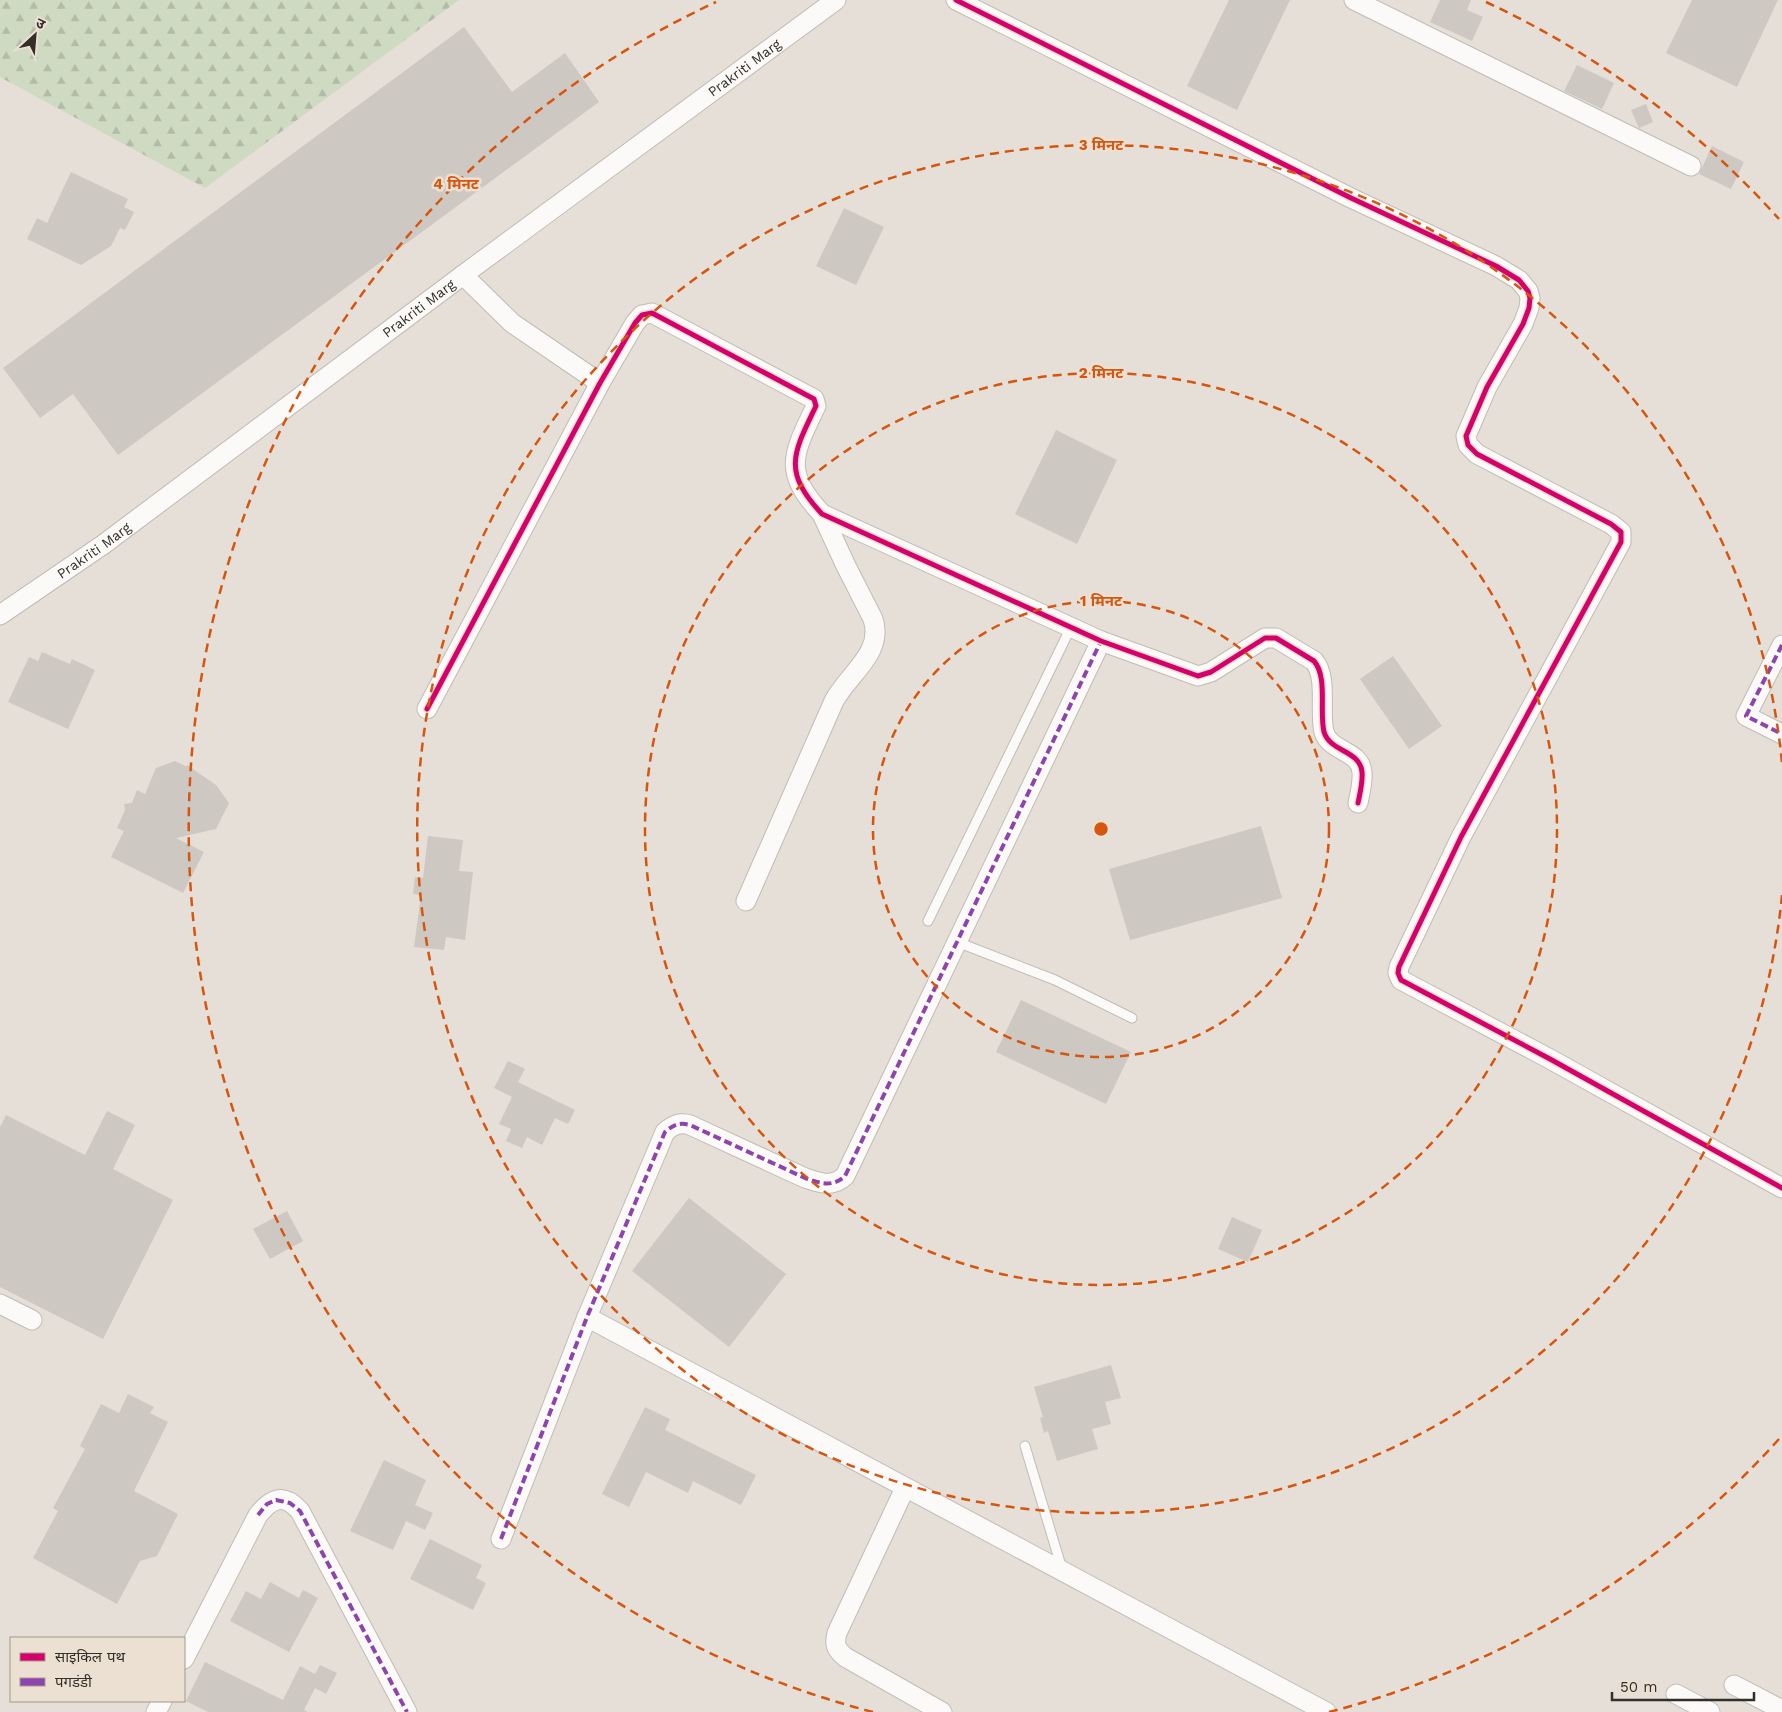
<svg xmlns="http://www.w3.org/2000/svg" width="1782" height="1712" font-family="'Work Sans','Noto Sans Devanagari',sans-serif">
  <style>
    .forest { fill: url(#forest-firs) }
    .building { fill: #cdc8c2 }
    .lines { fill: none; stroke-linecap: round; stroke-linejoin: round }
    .lane-casing { stroke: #c1bcb5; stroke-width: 11 }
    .street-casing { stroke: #c1bcb5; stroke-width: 21 }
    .lane { stroke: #fbfaf9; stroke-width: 9 }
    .street { stroke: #fbfaf9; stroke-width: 19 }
    .quiet { stroke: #8e44ad; stroke-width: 4; stroke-dasharray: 8 4; stroke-linecap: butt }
    .cycleway-casing { stroke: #ebe0d1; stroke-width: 8 }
    .cycleway { stroke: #d6006c; stroke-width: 5 }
    .ring { fill: none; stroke: #d6550f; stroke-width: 2.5; stroke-dasharray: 9 6 }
    .labels { text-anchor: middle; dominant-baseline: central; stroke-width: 5; stroke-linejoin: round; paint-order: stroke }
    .street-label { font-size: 14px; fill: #332f29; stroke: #ebe0d1 }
    .centre { fill: #d6550f; stroke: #ebe0d1; stroke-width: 2.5 }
    .ring-label { font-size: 15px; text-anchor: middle; font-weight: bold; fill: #d6550f; stroke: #ebe0d1; stroke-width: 5; stroke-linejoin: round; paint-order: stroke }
  </style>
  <defs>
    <pattern id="forest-firs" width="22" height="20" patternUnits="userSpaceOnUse" patternTransform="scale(1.25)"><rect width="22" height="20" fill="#cedac2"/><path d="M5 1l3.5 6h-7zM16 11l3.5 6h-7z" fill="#b1bba7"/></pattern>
  </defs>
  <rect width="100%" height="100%" fill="#e5dfd7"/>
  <path class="forest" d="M 0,0 L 459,0 L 205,188 L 0,77 Z"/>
  <path class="building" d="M 1229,0 L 1290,0 L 1237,110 L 1187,86 Z
    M 1440,0 L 1471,0 L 1467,10 L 1483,17 L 1472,41 L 1430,22 Z
    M 1692,0 L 1778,0 L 1737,87 L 1666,53 Z
    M 464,27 L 512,92 L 565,53 L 599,102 L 118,455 L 73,394 L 40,418 L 3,368 Z
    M 1577,65 L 1614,83 L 1602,109 L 1564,91 Z
    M 1646,104 L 1653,122 L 1639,128 L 1631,110 Z
    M 1712,146 L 1744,162 L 1731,189 L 1699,174 Z
    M 71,172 L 128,199 L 124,207 L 134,212 L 125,230 L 120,228 L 111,246 L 81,265 L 27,239 L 37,218 L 47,223 Z
    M 844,208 L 884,227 L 856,285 L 816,266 Z
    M 1056,430 L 1117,460 L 1077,544 L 1015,514 Z
    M 42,652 L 70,664 L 72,659 L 95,670 L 68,729 L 8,702 L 29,657 L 38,661 Z
    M 1393,656 L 1442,726 L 1409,749 L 1360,679 Z
    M 175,761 L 185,766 L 191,765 L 194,770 L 216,785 L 229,803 L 216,829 L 176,838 L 204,852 L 183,893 L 111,857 L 124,831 L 117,828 L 125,810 L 124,804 L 132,803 L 137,790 L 145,794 L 156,768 Z
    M 1261,826 L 1282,898 L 1130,940 L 1109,869 Z
    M 428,836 L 463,840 L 459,871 L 473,872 L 465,940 L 446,937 L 444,950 L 414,947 L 421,895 L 413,894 L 415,877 L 423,878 Z
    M 1021,1000 L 1131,1052 L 1106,1104 L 996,1052 Z
    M 508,1061 L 525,1069 L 518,1082 L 575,1110 L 568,1124 L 555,1118 L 542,1145 L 527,1137 L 522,1148 L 506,1141 L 511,1129 L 499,1124 L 512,1097 L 494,1088 Z
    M 107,1111 L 135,1125 L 113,1169 L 173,1200 L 103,1339 L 0,1287 L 0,1127 L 6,1115 L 85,1155 Z
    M 689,1198 L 786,1274 L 729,1347 L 632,1271 Z
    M 287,1211 L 303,1241 L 270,1259 L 253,1229 Z
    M 1232,1217 L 1262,1230 L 1248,1262 L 1218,1249 Z
    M 1111,1365 L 1121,1398 L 1105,1402 L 1111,1424 L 1092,1429 L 1098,1449 L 1057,1461 L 1048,1431 L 1044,1433 L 1040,1418 L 1043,1417 L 1034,1387 Z
    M 128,1394 L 154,1407 L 150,1413 L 168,1422 L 134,1491 L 178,1514 L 157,1556 L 140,1561 L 117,1604 L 33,1558 L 58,1511 L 53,1508 L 85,1449 L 80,1446 L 101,1404 L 119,1413 Z
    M 645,1407 L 670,1419 L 665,1430 L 756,1475 L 741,1505 L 693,1481 L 688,1493 L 646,1472 L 629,1507 L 602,1494 Z
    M 384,1460 L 426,1480 L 415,1505 L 433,1513 L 425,1530 L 406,1521 L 393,1550 L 350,1531 Z
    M 430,1539 L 482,1565 L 476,1578 L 486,1583 L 473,1610 L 410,1579 Z
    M 270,1582 L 299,1598 L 303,1590 L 318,1598 L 289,1652 L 230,1621 L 246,1591 L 261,1599 Z
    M 205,1662 L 283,1700 L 300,1666 L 315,1674 L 320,1665 L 337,1673 L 326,1694 L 315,1688 L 304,1710 L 308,1712 L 208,1712 L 186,1701 Z"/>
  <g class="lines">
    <g class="lane-casing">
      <path id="lane" d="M 928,921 L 1071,627
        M 957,942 L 1055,980 L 1132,1018
        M 1025,1446 L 1062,1569"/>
    </g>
    <g class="street-casing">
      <g id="street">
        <path d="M 956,0 L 1351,198 L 1496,266 L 1519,280 L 1528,291 L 1530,298 L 1529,308 L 1523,324 L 1487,387 L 1466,436 L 1468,445 L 1477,454 L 1611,524 L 1621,532 L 1621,542 L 1461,837 L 1399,967 L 1398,973 L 1401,980 L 1550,1059 L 1782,1188"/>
        <path d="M 1354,0 L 1691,166"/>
        <path d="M 463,275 L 512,323 L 600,383"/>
        <path id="s1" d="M 0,615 L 104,544 L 463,275 L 836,0"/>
        <path d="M 1782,645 L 1746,716 L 1782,734"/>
        <path d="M 427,709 L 600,383 L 635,323 L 642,315 L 652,313 L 814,399 L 816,406 C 793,454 782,471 822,514 L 1101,641 L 1198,676 L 1211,672 L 1265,638 L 1276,638 L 1314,661 C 1328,677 1319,711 1324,732 C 1330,752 1360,750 1362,772 C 1363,782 1360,793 1358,803"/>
        <path d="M 746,901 L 834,701 C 849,673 884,653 873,619 L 846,566 L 822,514"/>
        <path d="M 0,1304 L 32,1320"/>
        <path d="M 587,1317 L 1326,1712"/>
        <path d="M 905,1488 L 837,1633 C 834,1645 836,1649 845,1657 L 942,1712"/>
        <path d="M 501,1539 L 587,1317 L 665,1132 C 673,1125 679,1122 690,1125 L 805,1178 C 820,1183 832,1188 845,1176 L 1101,641"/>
        <path d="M 184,1659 L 258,1515 C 271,1499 283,1492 300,1511 L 407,1712"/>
        <path d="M 1734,1685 L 1782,1710"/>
        <path d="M 1676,1694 L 1710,1712"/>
        <path d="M 156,1712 L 162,1701"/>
      </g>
    </g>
    <use href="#lane" class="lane"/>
    <use href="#street" class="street"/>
    <path class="quiet" d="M 1782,645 L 1746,716 L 1782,734
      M 258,1515 L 267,1504 L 276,1500 L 290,1503 L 300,1511 L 407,1712
      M 501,1539 L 587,1317 L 665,1132 C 673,1125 679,1122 690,1125 L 805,1178 C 820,1183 832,1188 845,1176 L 1101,641"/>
    <g class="cycleway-casing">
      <path id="cycleway" d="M 956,0 L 1351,198 L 1496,266 L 1519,280 L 1528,291 L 1530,298 L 1529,308 L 1523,324 L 1487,387 L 1466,436 L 1468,445 L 1477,454 L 1611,524 L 1621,532 L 1621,542 L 1461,837 L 1399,967 L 1398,973 L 1401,980 L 1550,1059 L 1782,1188
        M 427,709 L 600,383 L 635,323 L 642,315 L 652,313 L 814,399 L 816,406 C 793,454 782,471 822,514 L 1101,641 L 1198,676 L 1211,672 L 1265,638 L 1276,638 L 1314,661 C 1328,677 1319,711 1324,732 C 1330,752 1360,750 1362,772 C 1363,782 1360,793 1358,803"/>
    </g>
    <use href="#cycleway" class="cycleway"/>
  </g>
  <g class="ring">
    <circle cx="1101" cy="829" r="228"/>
    <circle cx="1101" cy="829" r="456"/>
    <path d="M1782 895A684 684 0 1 1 1782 763"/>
    <path d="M1779 1439A912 912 0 0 1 1329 1712M873 1712A912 912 0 0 1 716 2M1486 2A912 912 0 0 1 1779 219"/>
  </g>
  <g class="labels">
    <g class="street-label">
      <text stroke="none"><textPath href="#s1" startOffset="924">Prakriti Marg</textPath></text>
      <text stroke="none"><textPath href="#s1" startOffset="519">Prakriti Marg</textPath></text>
      <text stroke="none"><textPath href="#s1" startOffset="114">Prakriti Marg</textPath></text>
    </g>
  </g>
  <circle cx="1101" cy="829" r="8" class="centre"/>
  <g class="ring-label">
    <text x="1101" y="150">3 मिनट</text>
    <text x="456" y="189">4 मिनट</text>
    <text x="1101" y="378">2 मिनट</text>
    <text x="1101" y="606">1 मिनट</text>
  </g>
  <rect x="10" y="1637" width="175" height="65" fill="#ebe0d1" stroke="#a1998e"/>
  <rect x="20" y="1653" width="25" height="8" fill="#d6006c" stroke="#a1998e"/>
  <text x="55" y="1662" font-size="15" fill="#332f29">साइकिल पथ</text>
  <rect x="20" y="1678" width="25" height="8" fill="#8e44ad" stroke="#a1998e"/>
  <text x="55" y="1687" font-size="15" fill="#332f29">पगडंडी</text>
  <g transform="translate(35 35) rotate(26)" stroke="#ebe0d1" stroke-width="4" paint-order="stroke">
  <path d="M0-4L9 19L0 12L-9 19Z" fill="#332f29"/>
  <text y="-8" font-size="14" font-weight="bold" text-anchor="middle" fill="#332f29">उ</text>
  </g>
  <path d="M1612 1692v8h142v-8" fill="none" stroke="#332f29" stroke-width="2.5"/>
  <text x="1620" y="1692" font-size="15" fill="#332f29" stroke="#ebe0d1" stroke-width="4" paint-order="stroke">50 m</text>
</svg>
